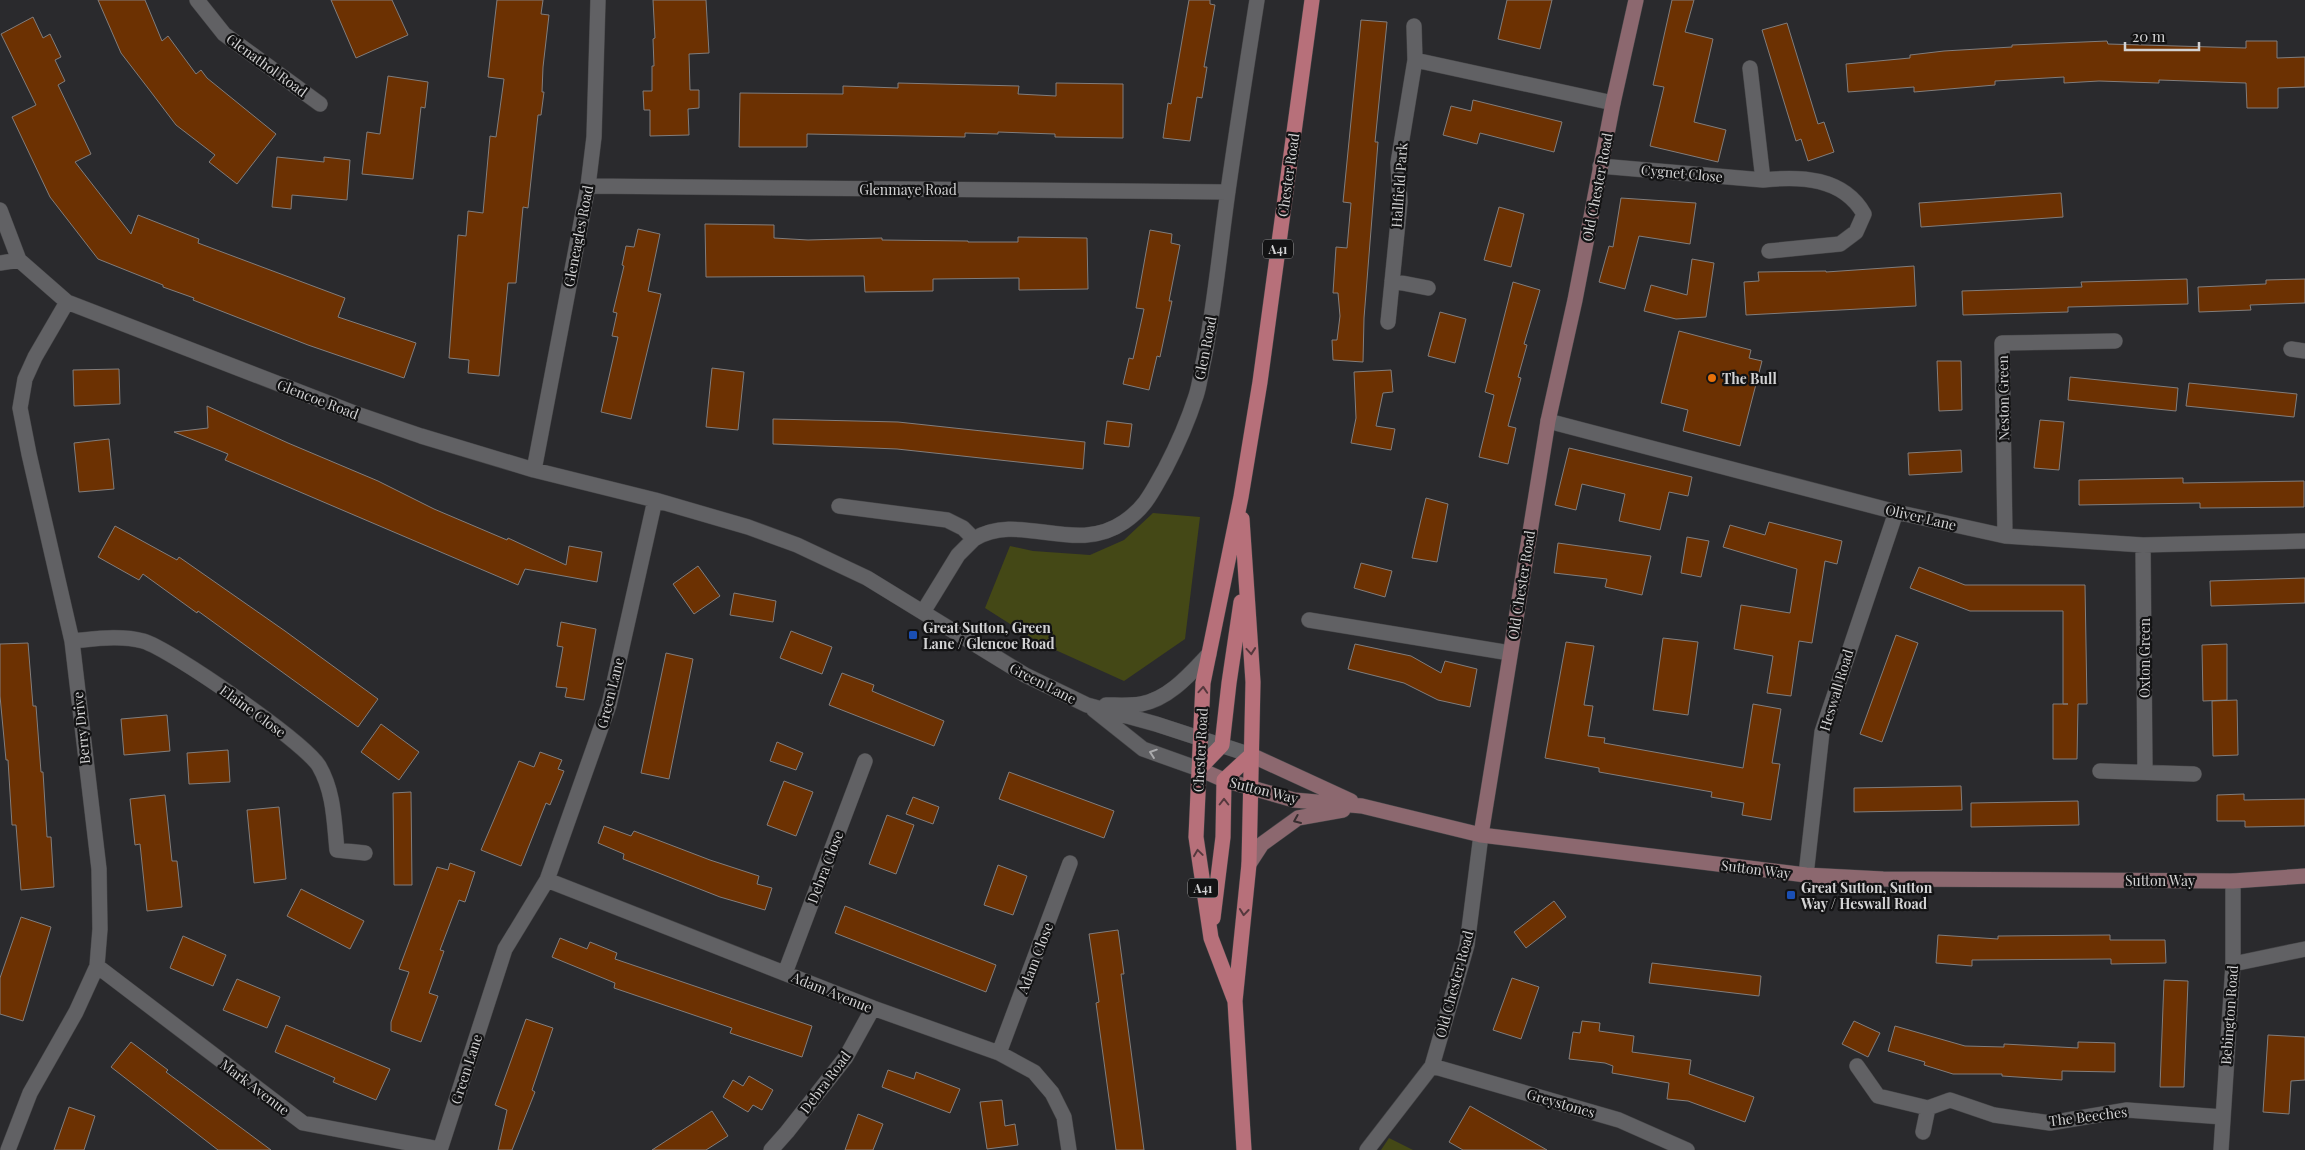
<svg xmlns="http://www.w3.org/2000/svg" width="2305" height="1150" font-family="'Playfair Display',serif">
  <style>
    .green { fill: #444816 }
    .building { fill: #6c3102; stroke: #817d7c }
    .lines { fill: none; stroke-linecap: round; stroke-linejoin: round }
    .street-casing { stroke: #454547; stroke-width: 16 }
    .secondary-casing { stroke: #454547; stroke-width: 16 }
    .primary-casing { stroke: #454547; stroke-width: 16 }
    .street { stroke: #616164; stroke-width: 15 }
    .secondary { stroke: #8c686f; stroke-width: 15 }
    .primary { stroke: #b7707a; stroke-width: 15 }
    .oneway { stroke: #55383d }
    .oneway2 { stroke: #ababad }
    .oneway3 { stroke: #372d2f }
    .food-dot { fill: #e8710a; stroke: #131314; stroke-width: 2 }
    .transit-dot { fill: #1a4fb4; stroke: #131314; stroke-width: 2 }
    .labels { text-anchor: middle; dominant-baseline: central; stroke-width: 4.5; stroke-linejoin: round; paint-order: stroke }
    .shield { fill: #131314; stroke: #99999a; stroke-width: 1 }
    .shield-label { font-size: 12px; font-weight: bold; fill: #d3d3d4 }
    .street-label { font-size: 14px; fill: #d3d3d4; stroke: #131314 }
    .poi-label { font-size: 14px; font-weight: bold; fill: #d3d3d4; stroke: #131314; text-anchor: start }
  </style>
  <rect width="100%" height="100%" fill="#2a2a2d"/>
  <path class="green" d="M 1153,513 L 1200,517 L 1185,639 L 1124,681 L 1040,643 L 985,608 L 1010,546 L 1033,551 L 1090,555 L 1124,540 Z
    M 1389,1138 L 1413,1150 L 1381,1150 Z"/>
  <path class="building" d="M 98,0 L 145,0 L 162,41 L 168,36 L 196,74 L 201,70 L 207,78 L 276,134 L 237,184 L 209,162 L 215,155 L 176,125 L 151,92 L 121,53 Z
    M 331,0 L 392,0 L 408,35 L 356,58 Z
    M 497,0 L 543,0 L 541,14 L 549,15 L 543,67 L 542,92 L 544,92 L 541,115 L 538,115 L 528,208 L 523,207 L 516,283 L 508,283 L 499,376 L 468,373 L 469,360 L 449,358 L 458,235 L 466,236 L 468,211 L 483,213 L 490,136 L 496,137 L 504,79 L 488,77 Z
    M 653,0 L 706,0 L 709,53 L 689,54 L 690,90 L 699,90 L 699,108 L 688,109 L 689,135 L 650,136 L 650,110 L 644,110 L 643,91 L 652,91 L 652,66 L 654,66 L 653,39 L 655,38 Z
    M 1189,0 L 1210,0 L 1210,4 L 1215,5 L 1204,67 L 1207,67 L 1202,98 L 1197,97 L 1190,141 L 1163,138 L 1168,103 L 1171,104 Z
    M 1507,0 L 1552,0 L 1540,49 L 1498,39 Z
    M 1672,0 L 1694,0 L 1685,32 L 1713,39 L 1694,122 L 1726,130 L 1718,162 L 1650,146 L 1664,87 L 1653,85 Z
    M 33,17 L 43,38 L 50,34 L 61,57 L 55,60 L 65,81 L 58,85 L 91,154 L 75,162 L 131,234 L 138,215 L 199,239 L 198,243 L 345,298 L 338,317 L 416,343 L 404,378 L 308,345 L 193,300 L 194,298 L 163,287 L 163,285 L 98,259 L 50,197 L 12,117 L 36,105 L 1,34 Z
    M 1361,20 L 1387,22 L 1375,142 L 1378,142 L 1364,318 L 1363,362 L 1333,360 L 1332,340 L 1337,340 L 1340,316 L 1338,293 L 1333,293 L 1336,247 L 1347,248 L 1351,203 L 1343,202 Z
    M 1787,23 L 1818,124 L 1824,122 L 1834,152 L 1808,161 L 1801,139 L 1796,141 L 1762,30 Z
    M 2107,41 L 2108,44 L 2246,48 L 2246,41 L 2277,41 L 2277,58 L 2305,57 L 2305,87 L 2278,88 L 2278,108 L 2247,108 L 2246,83 L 2159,80 L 2159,83 L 2099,81 L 2064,83 L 2064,77 L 1995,81 L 1995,85 L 1914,92 L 1914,87 L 1848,92 L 1846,64 L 1910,58 L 1910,55 L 1944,51 L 2012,47 L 2012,45 Z
    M 388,76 L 428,82 L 425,108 L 421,107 L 413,179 L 362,174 L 367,132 L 380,134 Z
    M 898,83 L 1019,86 L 1018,94 L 1056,96 L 1056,83 L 1123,84 L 1123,138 L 1055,137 L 1055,134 L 998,132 L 998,134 L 965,133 L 965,137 L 807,134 L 807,147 L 739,147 L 740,93 L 843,94 L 843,86 L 898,88 Z
    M 1473,100 L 1562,122 L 1554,152 L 1480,133 L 1477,144 L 1443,135 L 1451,106 L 1471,111 Z
    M 277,157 L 324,162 L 324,157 L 350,160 L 347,200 L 292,195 L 291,209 L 272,207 Z
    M 2061,193 L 2063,217 L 1921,227 L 1919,203 Z
    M 1621,198 L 1696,203 L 1690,244 L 1639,236 L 1625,289 L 1599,282 L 1609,246 L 1613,247 Z
    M 1499,207 L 1524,214 L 1511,267 L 1484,260 Z
    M 705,224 L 774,225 L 774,238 L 808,240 L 882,238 L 882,240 L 968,241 L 968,242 L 1018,242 L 1018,237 L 1087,238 L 1088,289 L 1019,290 L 1019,278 L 933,279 L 933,291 L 865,292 L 864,276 L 706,277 Z
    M 638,229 L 660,234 L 648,291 L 661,294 L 631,419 L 601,412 L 618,337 L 612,336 L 617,313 L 613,312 L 624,266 L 622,265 L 626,246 L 634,247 Z
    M 1150,230 L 1172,234 L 1171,243 L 1180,245 L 1169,301 L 1172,301 L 1160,357 L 1157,356 L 1149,390 L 1123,384 L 1129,358 L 1133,359 L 1144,309 L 1136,308 Z
    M 1692,259 L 1714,263 L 1706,317 L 1676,319 L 1644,311 L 1651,285 L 1687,295 Z
    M 1914,266 L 1916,306 L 1746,315 L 1744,282 L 1759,281 L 1758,272 L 1826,271 L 1826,272 Z
    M 2187,279 L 2188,304 L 2068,307 L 2068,312 L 1963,315 L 1962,291 L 2082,287 L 2081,282 Z
    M 2305,279 L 2305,303 L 2250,305 L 2251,310 L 2199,312 L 2198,287 L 2266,284 L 2266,280 Z
    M 1513,282 L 1540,290 L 1524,344 L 1527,345 L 1518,377 L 1521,378 L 1508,426 L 1516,428 L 1508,464 L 1479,457 L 1494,395 L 1485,392 Z
    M 1440,312 L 1466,319 L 1455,363 L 1428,356 Z
    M 1679,331 L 1751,350 L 1749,358 L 1762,361 L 1740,446 L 1683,431 L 1688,410 L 1661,403 Z
    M 1937,361 L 1961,361 L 1962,410 L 1939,411 Z
    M 712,368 L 744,372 L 738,430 L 706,427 Z
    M 119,369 L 120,404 L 74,406 L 73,370 Z
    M 1391,370 L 1393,392 L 1383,393 L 1376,426 L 1395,429 L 1391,450 L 1351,443 L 1356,418 L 1354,372 Z
    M 2070,377 L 2178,388 L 2176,411 L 2068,400 Z
    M 2189,383 L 2297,394 L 2294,417 L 2186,406 Z
    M 207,406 L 288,443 L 378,481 L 434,509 L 507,540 L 508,538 L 566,565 L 569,546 L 602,552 L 597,582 L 525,569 L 518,585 L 225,460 L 228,454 L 174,432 L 208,428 Z
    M 773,419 L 898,422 L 1085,442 L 1083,469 L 897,449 L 773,444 Z
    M 2040,420 L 2064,422 L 2059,470 L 2034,468 Z
    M 1107,421 L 1132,424 L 1129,447 L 1104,444 Z
    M 109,439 L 114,489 L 79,492 L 74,443 Z
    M 1569,448 L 1692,477 L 1688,496 L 1669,492 L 1660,530 L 1619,521 L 1625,494 L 1582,484 L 1576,510 L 1555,505 Z
    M 1961,450 L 1962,472 L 1909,475 L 1908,453 Z
    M 2183,478 L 2183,483 L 2304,481 L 2304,507 L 2200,508 L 2200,503 L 2079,505 L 2079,480 Z
    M 1426,498 L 1448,504 L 1437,562 L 1412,558 Z
    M 1769,522 L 1842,541 L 1837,564 L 1825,561 L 1812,643 L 1799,641 L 1791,696 L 1767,693 L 1773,656 L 1734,649 L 1741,605 L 1790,613 L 1797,569 L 1723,547 L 1730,525 L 1765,535 Z
    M 115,526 L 177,560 L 179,557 L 285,631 L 378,699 L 358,727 L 198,611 L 197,613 L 143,574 L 139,580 L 98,557 Z
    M 1687,537 L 1709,541 L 1701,577 L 1681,573 Z
    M 1558,543 L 1651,556 L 1642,595 L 1605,587 L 1607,579 L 1554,573 Z
    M 1361,563 L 1392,571 L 1385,597 L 1354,588 Z
    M 698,566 L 720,596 L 694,614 L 673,584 Z
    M 1919,567 L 1965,585 L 2085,585 L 2087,704 L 2078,704 L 2077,759 L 2053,759 L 2053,704 L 2068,704 L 2063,704 L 2063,611 L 1970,611 L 1910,588 Z
    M 2305,578 L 2305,603 L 2211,606 L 2210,581 Z
    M 734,593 L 776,601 L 773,622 L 730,615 Z
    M 561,622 L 596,629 L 584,700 L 565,697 L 567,688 L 556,687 L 563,647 L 557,646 Z
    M 791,631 L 832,647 L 822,674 L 780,658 Z
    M 1896,635 L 1918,643 L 1882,742 L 1860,734 Z
    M 1663,638 L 1698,642 L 1688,715 L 1653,710 Z
    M 1566,642 L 1594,646 L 1584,705 L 1593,706 L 1588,736 L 1605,738 L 1604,743 L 1743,768 L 1753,704 L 1781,709 L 1772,763 L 1780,764 L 1771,820 L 1742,815 L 1744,803 L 1711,797 L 1712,792 L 1599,772 L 1599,768 L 1545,758 Z
    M 28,643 L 33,706 L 36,706 L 41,772 L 43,772 L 47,837 L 51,837 L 54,887 L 21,890 L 16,825 L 12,825 L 8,760 L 6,760 L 0,696 L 0,644 Z
    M 1355,644 L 1411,656 L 1441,673 L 1445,661 L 1477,669 L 1470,707 L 1438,700 L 1404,683 L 1348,669 Z
    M 2227,644 L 2227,700 L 2203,701 L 2202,645 Z
    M 666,653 L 693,659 L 669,779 L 641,773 Z
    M 842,673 L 874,685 L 872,691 L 944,721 L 934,746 L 829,705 Z
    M 2237,700 L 2238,755 L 2213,756 L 2212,701 Z
    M 167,715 L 170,751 L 124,755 L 121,719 Z
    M 381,724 L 419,752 L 399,780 L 361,752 Z
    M 777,742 L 803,753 L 796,770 L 770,761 Z
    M 228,750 L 230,782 L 189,784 L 187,753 Z
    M 540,752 L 562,760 L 558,769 L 564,771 L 550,805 L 546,803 L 521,866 L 481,850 L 519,761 L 534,767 Z
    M 1009,772 L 1114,811 L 1104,838 L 999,799 Z
    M 784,781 L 813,792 L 796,836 L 767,825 Z
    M 1961,786 L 1962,810 L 1854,812 L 1854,788 Z
    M 411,792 L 412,885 L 394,885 L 393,793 Z
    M 2244,794 L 2244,800 L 2305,799 L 2305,826 L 2245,827 L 2245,821 L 2217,821 L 2217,795 Z
    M 165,795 L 172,861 L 177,861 L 182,907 L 147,911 L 140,844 L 135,845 L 130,799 Z
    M 913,797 L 939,807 L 933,824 L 906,814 Z
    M 2078,801 L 2079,825 L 1971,827 L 1971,803 Z
    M 279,807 L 286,879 L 254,883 L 247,810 Z
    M 887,815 L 914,825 L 896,874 L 869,864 Z
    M 604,826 L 631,836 L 634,831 L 710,860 L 759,876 L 757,884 L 772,888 L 765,910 L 720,897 L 623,859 L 624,854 L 598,843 Z
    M 450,863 L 475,872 L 465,902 L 459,900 L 440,950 L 444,951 L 429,993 L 438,996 L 421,1042 L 391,1031 L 391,1022 L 409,972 L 399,969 L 437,867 L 448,870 Z
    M 998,865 L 1027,876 L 1013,915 L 984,905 Z
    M 301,889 L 364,921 L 350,949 L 287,916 Z
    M 1554,901 L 1566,917 L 1526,948 L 1514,932 Z
    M 845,906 L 996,965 L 986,992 L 835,933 Z
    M 21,917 L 51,927 L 23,1021 L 0,1014 L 0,978 Z
    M 1118,930 L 1124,974 L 1121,974 L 1144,1150 L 1116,1150 L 1096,1003 L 1099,1002 L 1089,934 Z
    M 1938,935 L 1998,939 L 1998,936 L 2110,935 L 2110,940 L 2165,940 L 2166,963 L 2111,964 L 2111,959 L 1972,960 L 1972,966 L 1936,963 Z
    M 183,936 L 226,955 L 213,986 L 170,968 Z
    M 560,938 L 587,949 L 590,942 L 617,953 L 615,959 L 812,1026 L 802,1057 L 730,1033 L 732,1028 L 614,988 L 615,983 L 552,957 Z
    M 1652,963 L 1761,976 L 1759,996 L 1649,983 Z
    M 1512,978 L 1539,987 L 1521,1039 L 1493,1030 Z
    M 237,979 L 280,997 L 267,1028 L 223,1010 Z
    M 2164,980 L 2188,981 L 2184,1087 L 2160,1087 Z
    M 526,1019 L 553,1028 L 532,1090 L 535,1092 L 512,1150 L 498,1150 L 507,1110 L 495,1105 Z
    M 1582,1021 L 1600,1023 L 1599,1031 L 1634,1036 L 1632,1052 L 1691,1060 L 1689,1074 L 1754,1097 L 1745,1122 L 1688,1101 L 1667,1099 L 1669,1083 L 1612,1073 L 1613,1066 L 1605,1063 L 1569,1059 L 1573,1032 L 1580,1033 Z
    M 1854,1021 L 1880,1033 L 1868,1057 L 1842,1044 Z
    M 286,1025 L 390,1069 L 376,1100 L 333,1082 L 335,1078 L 275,1052 Z
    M 1895,1026 L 1965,1046 L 2004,1047 L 2004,1044 L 2078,1048 L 2078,1042 L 2115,1043 L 2115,1072 L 2062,1071 L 2062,1080 L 2002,1076 L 2002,1074 L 1953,1074 L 1924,1065 L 1925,1062 L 1888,1051 Z
    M 2268,1035 L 2305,1037 L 2305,1080 L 2291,1081 L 2289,1114 L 2263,1112 Z
    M 131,1042 L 168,1070 L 166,1072 L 271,1150 L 218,1150 L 111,1067 Z
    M 888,1070 L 914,1079 L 916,1072 L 960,1089 L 950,1113 L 882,1087 Z
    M 749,1076 L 773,1090 L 762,1110 L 753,1105 L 748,1112 L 723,1097 L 733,1080 L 743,1086 Z
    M 1002,1100 L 1005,1126 L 1015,1124 L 1018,1145 L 987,1149 L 980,1102 Z
    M 1470,1106 L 1547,1150 L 1463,1150 L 1449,1142 Z
    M 69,1107 L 95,1116 L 84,1150 L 54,1150 Z
    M 712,1111 L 728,1136 L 706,1150 L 652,1150 Z
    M 858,1114 L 883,1124 L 873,1150 L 845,1150 Z"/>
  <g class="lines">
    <g class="street-casing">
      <path id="street" d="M 197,0 L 224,34 L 320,104
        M 1415,60 L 1613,103
        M 1750,68 L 1763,180 C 1800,176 1843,177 1864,214 L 1856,232 L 1840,244 L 1769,251
        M 1600,166 L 1763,180
        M 588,186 L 1228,192
        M 0,210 L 19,260
        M 0,263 L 19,260 L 67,302 L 354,413 L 421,436 L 534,470 L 655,500 L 748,527 L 797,545 L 867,578 L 1025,675 L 1087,705 L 1156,724 L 1251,755
        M 1392,281 L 1428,288
        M 1388,322 L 1400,202 L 1398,163 L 1415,60 L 1414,26
        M 2291,349 L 2305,351
        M 1548,421 L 1896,512 L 2005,536 L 2143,545 L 2305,541
        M 534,470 L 588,186 L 594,137 L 598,0
        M 839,506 L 947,520 L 963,528 L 974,539 L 958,555 L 923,612
        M 2005,536 L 2002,343 L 2115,341
        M 974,539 C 1020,511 1075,556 1124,522 C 1146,507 1152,492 1165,469 C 1177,446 1188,421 1196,396 C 1200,384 1201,371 1204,359 C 1215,304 1220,247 1228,191 C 1237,127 1247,64 1257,0
        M 2143,545 L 2145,771
        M 1309,620 L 1510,653
        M 72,641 C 95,639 120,635 143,641 C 171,649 304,742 319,766 C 334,792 334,821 337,850 L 365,853
        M 1106,705 C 1117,705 1130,706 1141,704 C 1169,699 1190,674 1209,654
        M 1094,710 L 1143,749 L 1199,769
        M 2100,771 L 2194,774
        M 1806,875 L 1822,732 L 1896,512
        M 547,880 L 873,1008 L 999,1053 L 1034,1072 L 1052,1093 L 1064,1117 L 1069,1150
        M 2233,964 L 2305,949
        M 97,966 L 303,1123 L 440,1149
        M 785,973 L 865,761
        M 999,1053 L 1070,863
        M 1432,1066 L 1619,1120 L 1687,1150
        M 1857,1066 L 1878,1096 L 1928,1108 L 1950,1100 L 1994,1115 L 2050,1123 L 2127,1110 L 2223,1117
        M 1923,1132 L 1928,1108
        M 8,1150 L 30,1093 L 76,1012 L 97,966 L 100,929 L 99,869 L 72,641 L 29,454 L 20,408 L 25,379 L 35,357 L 67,302
        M 440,1150 L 505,949 L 547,880 L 609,705 L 655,500
        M 771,1150 L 787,1132 L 846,1057 L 873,1008
        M 1367,1150 L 1432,1066 L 1467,945 L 1481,835
        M 2221,1150 L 2233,964 L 2233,881"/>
    </g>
    <g class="secondary-casing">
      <path id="secondary" d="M 1251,755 L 1351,801
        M 1199,769 L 1224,780 L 1294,800 L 1362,806 L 1481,835 L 1806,875 L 1883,879 L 2233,881 L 2305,876
        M 1481,835 L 1548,421 L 1575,300 L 1613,103 L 1636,0
        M 1249,864 L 1262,844 L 1298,818 L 1343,810"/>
    </g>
    <g class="primary-casing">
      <path id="primary" d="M 1242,519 L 1253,682 L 1249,864 L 1235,1001 L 1244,1150
        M 1199,769 L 1222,745 L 1229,683 L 1241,602
        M 1213,918 L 1223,837 L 1224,780 L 1251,755
        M 1235,1001 L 1211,938 L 1196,837 L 1203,683 L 1241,497 L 1260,382 L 1312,0"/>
    </g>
    <use href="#street" class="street"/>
    <use href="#secondary" class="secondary"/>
    <use href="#primary" class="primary"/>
  </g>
  <defs><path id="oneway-chevron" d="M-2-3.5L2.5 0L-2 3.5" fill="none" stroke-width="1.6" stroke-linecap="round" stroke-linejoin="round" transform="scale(1.25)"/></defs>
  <g class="oneway">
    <use href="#oneway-chevron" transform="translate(1251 651) rotate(85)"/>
    <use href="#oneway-chevron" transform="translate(1203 690) rotate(-86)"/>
    <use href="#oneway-chevron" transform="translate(1224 802) rotate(-90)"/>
    <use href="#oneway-chevron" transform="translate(1198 853) rotate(-98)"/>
    <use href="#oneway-chevron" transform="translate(1244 912) rotate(96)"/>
  </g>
  <use class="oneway2" href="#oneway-chevron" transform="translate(1153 753) rotate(-161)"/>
  <use class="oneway3" href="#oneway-chevron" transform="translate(1297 820) rotate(157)"/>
  <circle class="food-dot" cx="1712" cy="378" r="5"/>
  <g class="transit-dot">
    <rect x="908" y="630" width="10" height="10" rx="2.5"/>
    <rect x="1786" y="890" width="10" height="10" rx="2.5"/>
  </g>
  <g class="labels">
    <g class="shield">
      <rect x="1263" y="239.5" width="30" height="19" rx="4"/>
      <rect x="1188" y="878.5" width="30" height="19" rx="4"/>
    </g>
    <g class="shield-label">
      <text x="1278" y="249">A41</text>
      <text x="1203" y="888">A41</text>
    </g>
    <g class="street-label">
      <text transform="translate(267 65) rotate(36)">Glenathol Road</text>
      <text transform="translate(1682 173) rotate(5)">Cygnet Close</text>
      <text transform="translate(1288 175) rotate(-82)">Chester Road</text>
      <text transform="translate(1399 185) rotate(-86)">Hallfield Park</text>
      <text transform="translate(1597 187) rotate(-79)">Old Chester Road</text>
      <text x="908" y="189">Glenmaye Road</text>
      <text transform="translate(578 236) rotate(-79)">Gleneagles Road</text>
      <text transform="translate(1205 348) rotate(-79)">Glen Road</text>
      <text transform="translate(2003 398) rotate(-91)">Neston Green</text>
      <text transform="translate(318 399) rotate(21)">Glencoe Road</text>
      <text transform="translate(1921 517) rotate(13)">Oliver Lane</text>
      <text transform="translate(1521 585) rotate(-81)">Old Chester Road</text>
      <text transform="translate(2144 658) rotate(-90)">Oxton Green</text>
      <text transform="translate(1043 683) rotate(27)">Green Lane</text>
      <text transform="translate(1836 690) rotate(-73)">Heswall Road</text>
      <text transform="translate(610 693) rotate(-76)">Green Lane</text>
      <text transform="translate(253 711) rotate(36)">Elaine Close</text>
      <text transform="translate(81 728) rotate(-96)">Berry Drive</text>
      <text transform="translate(1200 750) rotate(-87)">Chester Road</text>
      <text transform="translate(1264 790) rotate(14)">Sutton Way</text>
      <text transform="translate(825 867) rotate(-69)">Debra Close</text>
      <text transform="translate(1756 869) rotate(7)">Sutton Way</text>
      <text x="2160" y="880">Sutton Way</text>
      <text transform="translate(1035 958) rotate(-69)">Adam Close</text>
      <text transform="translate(1454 984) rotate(-75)">Old Chester Road</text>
      <text transform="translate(832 992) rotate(22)">Adam Avenue</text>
      <text transform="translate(2229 1015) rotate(-86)">Bebington Road</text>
      <text transform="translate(466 1069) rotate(-72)">Green Lane</text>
      <text transform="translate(825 1082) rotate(-53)">Debra Road</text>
      <text transform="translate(255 1087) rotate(37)">Mark Avenue</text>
      <text transform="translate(1561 1103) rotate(16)">Greystones</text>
      <text transform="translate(2088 1116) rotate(-7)">The Beeches</text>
    </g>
    <g class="poi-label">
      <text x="1722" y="378">The Bull</text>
      <text x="923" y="627">Great Sutton, Green<tspan x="923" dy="16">Lane / Glencoe Road</tspan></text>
      <text x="1801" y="887">Great Sutton, Sutton<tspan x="1801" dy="16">Way / Heswall Road</tspan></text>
    </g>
  </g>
  <path d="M2125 42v8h74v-8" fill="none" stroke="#d3d3d4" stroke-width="2.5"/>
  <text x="2132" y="42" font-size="15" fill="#d3d3d4" stroke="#131314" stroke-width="4" paint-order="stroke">20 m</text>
</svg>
